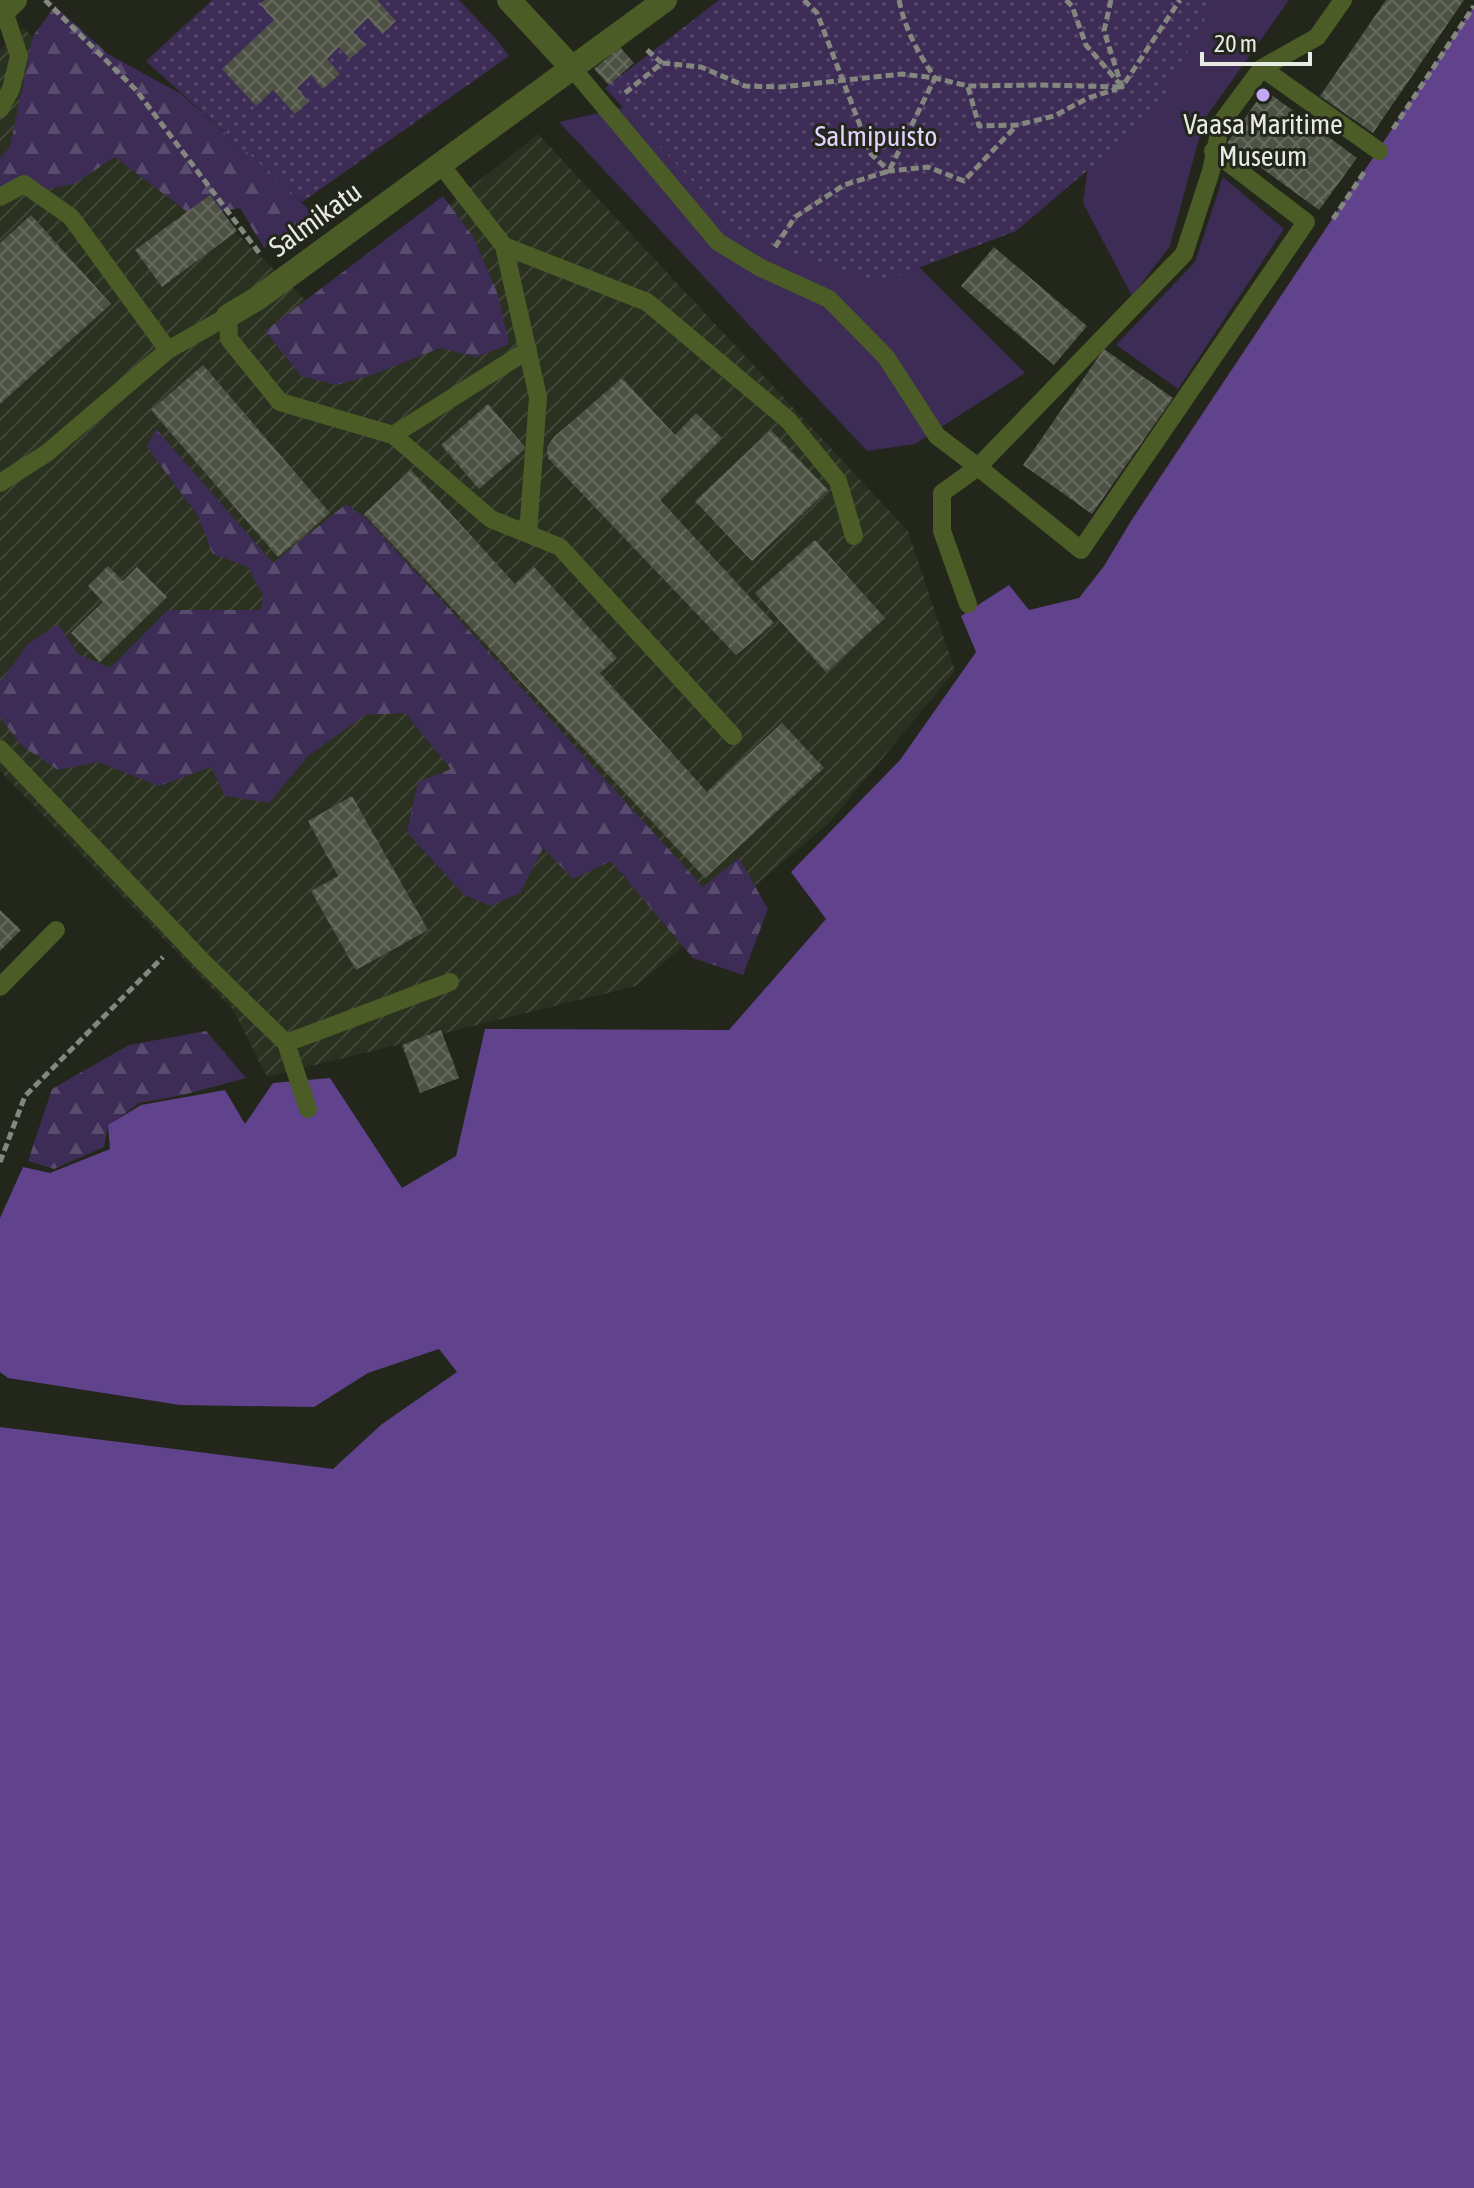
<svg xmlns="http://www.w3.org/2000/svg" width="1474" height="2188" font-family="'Asap Condensed',sans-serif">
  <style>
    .industrial { fill: url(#industrial-furrows) }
    .green { fill: #3d2c56 }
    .forest { fill: url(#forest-firs) }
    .park { fill: url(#park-dots) }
    .water { fill: #61428c }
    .building { fill: url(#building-cross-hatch) }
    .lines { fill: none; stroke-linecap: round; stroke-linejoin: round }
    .path { stroke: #83877d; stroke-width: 5; stroke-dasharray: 8 4; stroke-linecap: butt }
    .service { stroke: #4b5c26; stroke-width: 18 }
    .minor { stroke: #4b5c26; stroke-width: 24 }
    .poi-dot { fill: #c3a7f2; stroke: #22261b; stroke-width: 3 }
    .labels { text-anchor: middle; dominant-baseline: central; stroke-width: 6; stroke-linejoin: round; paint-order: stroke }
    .poi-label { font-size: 28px; fill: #e8ebe3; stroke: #22261b }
    .park-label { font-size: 28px; fill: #e2d2fd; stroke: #22261b }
    .street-label { font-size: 28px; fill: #e8ebe3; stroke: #22261b }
  </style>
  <defs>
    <pattern id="industrial-furrows" width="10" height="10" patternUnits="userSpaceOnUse" patternTransform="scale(2)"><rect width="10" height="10" fill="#2b3120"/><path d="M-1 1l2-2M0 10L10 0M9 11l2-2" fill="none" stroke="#404536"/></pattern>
    <pattern id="forest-firs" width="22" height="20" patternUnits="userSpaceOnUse" patternTransform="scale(2)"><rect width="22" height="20" fill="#3d2c56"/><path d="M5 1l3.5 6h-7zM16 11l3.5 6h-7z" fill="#594b6e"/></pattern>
    <pattern id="park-dots" width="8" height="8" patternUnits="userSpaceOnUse" patternTransform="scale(2)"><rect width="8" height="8" fill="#3d2c56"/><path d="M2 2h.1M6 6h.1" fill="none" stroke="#594b6e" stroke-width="1.8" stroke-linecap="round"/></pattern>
    <pattern id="building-cross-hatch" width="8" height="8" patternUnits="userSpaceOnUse" patternTransform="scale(2)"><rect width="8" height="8" fill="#4d5245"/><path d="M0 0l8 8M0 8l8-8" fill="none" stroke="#676b60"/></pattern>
  </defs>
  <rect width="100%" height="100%" fill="#22261b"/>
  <path class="industrial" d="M 23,28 L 316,310 L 538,134 L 908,531 L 955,671 L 828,824 L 636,986 L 267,1077 L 233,1010 L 0,771 L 0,50 Z"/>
  <path class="green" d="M 1132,0 L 1289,0 L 1204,120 L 1170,246 L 1132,296 L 1083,203 L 1095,111 Z
    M 643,103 L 903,251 L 1025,373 L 915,444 L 867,451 L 559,122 Z
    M 1223,177 L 1284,229 L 1178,389 L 1116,345 L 1195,262 Z"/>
  <path class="forest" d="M 55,6 L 108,54 L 181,94 L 281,182 L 319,220 L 264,248 L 240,208 L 194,217 L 115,157 L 74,184 L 10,196 L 0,193 L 0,158 L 10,147 L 33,36 Z
    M 443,196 L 474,238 L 498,295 L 509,344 L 477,357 L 440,348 L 375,374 L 337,385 L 301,376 L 265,331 Z
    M 156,429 L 273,563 L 346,504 L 367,519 L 703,887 L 739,858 L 768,909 L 743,975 L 693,958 L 611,861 L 573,879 L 543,848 L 520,893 L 490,906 L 463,894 L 407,832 L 418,782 L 451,769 L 405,713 L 365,715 L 308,756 L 269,803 L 225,796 L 211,767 L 159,786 L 98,762 L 58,770 L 21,745 L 0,717 L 0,682 L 28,644 L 58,624 L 78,654 L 110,668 L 168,610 L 261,610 L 263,595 L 248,567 L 213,554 L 198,516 L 147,447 Z
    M 206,1031 L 246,1078 L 183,1095 L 139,1103 L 108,1126 L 104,1147 L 54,1169 L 28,1161 L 52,1089 L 129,1045 Z"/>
  <path class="park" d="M 212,0 L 459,0 L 496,39 L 509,56 L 302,202 L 146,61 Z
    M 719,0 L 1215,0 L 1155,113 L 1016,231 L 881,282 L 744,236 L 605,88 Z"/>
  <path class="water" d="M 1474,6 L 1474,2188 L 0,2188 L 0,1427 L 333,1469 L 382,1424 L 457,1372 L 439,1349 L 368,1373 L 314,1407 L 180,1405 L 8,1378 L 0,1372 L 0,1218 L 23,1167 L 50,1173 L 110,1149 L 108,1125 L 141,1105 L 225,1090 L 245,1124 L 273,1083 L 330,1078 L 402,1188 L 456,1156 L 485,1029 L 729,1030 L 826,919 L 791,872 L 900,760 L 976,652 L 961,616 L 1009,585 L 1029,610 L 1079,598 L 1104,566 L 1131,521 Z"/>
  <path class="building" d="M 265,0 L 377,0 L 396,21 L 382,34 L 368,18 L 353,32 L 366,45 L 350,59 L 339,47 L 327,59 L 340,74 L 323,89 L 311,75 L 297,88 L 309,102 L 295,114 L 273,90 L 256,106 L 222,69 L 274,20 L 260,4 Z
    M 1386,0 L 1464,0 L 1373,133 L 1320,96 Z
    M 620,47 L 634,63 L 609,85 L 594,69 Z
    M 1265,90 L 1357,158 L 1319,210 L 1227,143 Z
    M 210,195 L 237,231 L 162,287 L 135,250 Z
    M 31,215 L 111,304 L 0,404 L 0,243 Z
    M 994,247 L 1087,326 L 1054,365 L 961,286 Z
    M 1104,349 L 1173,398 L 1092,514 L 1023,465 Z
    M 203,365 L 330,513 L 278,557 L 151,410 Z
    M 622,378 L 675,435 L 696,413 L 722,438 L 660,500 L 774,623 L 736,655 L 548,458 L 547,447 L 554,437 Z
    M 488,404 L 526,448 L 479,489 L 441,445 Z
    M 771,430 L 828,490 L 752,561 L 695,501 Z
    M 411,470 L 515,584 L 534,567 L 617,658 L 600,673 L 707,792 L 782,723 L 824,768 L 705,878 L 364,514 Z
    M 815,540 L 885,618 L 826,672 L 755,593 Z
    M 108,566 L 123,581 L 137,567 L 167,597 L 100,662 L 71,633 L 103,602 L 88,586 Z
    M 352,796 L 428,930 L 356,970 L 311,891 L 338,876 L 308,821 Z
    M 0,910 L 21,930 L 0,951 Z
    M 441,1030 L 459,1078 L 420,1093 L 402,1045 Z"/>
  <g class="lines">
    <path class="path" d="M 45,0 L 136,90 L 260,254
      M 804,0 L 817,13 L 871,154 L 889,171 L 928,167 L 964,181 L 1017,125
      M 1066,0 L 1072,6 L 1086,45 L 1119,83
      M 1111,0 L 1104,31 L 1122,87 L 1180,0
      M 647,50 L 662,63
      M 968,87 L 979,126 L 1017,125 L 1054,116 L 1088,98 L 1117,89
      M 625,93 L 662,63 L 701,67 L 745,86 L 781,87 L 902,74 L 935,78 L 968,86 L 1042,85 L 1122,87
      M 1393,129 L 1474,6
      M 1333,219 L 1365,171
      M 775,247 L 795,217 L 844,185 L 889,171 L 935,78 C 918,53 905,29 899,0
      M 0,1162 L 25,1096 L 163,957"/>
    <path class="service" d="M 1262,68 L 1379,151
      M 573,69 L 718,242 L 761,268 L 829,299 L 886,357 L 937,436 L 978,467 L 1184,254 L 1211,171 L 1221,123 L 1262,68 L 1317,37 L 1343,0
      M 0,109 L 11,89 L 19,56 L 4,11
      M 441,165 L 504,246 L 538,397 L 528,534
      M 0,197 L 24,184 L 71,217 L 168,350
      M 504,246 L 647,302 L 788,420 L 838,481 L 854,536
      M 393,435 L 528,350
      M 0,483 L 47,453 L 168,350 L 228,316 L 229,339 L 280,402 L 393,435 L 491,519 L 560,547 L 733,736
      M 968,604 L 942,531 L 942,493 L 978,467 L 1081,550 L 1306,222 L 1213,151
      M 0,749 L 203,962 L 286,1043 L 308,1109
      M 0,987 L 56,930
      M 286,1043 L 450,982"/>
    <path class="minor" d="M 509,0 L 573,69
      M 0,14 L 15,0
      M 228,316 L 258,298 L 665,0"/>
  </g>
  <circle class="poi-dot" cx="1263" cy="95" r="8"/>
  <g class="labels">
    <g class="poi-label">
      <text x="1263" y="124">Vaasa Maritime<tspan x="1263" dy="32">Museum</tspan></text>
    </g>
    <g class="park-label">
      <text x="876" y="136">Salmipuisto</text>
    </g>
    <g class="street-label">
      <text transform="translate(315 219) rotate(-36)">Salmikatu</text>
    </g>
  </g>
  <path d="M1202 52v12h108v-12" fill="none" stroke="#e8ebe3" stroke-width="4"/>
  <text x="1214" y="52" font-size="24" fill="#e8ebe3" stroke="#22261b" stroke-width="6" paint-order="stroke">20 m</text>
</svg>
